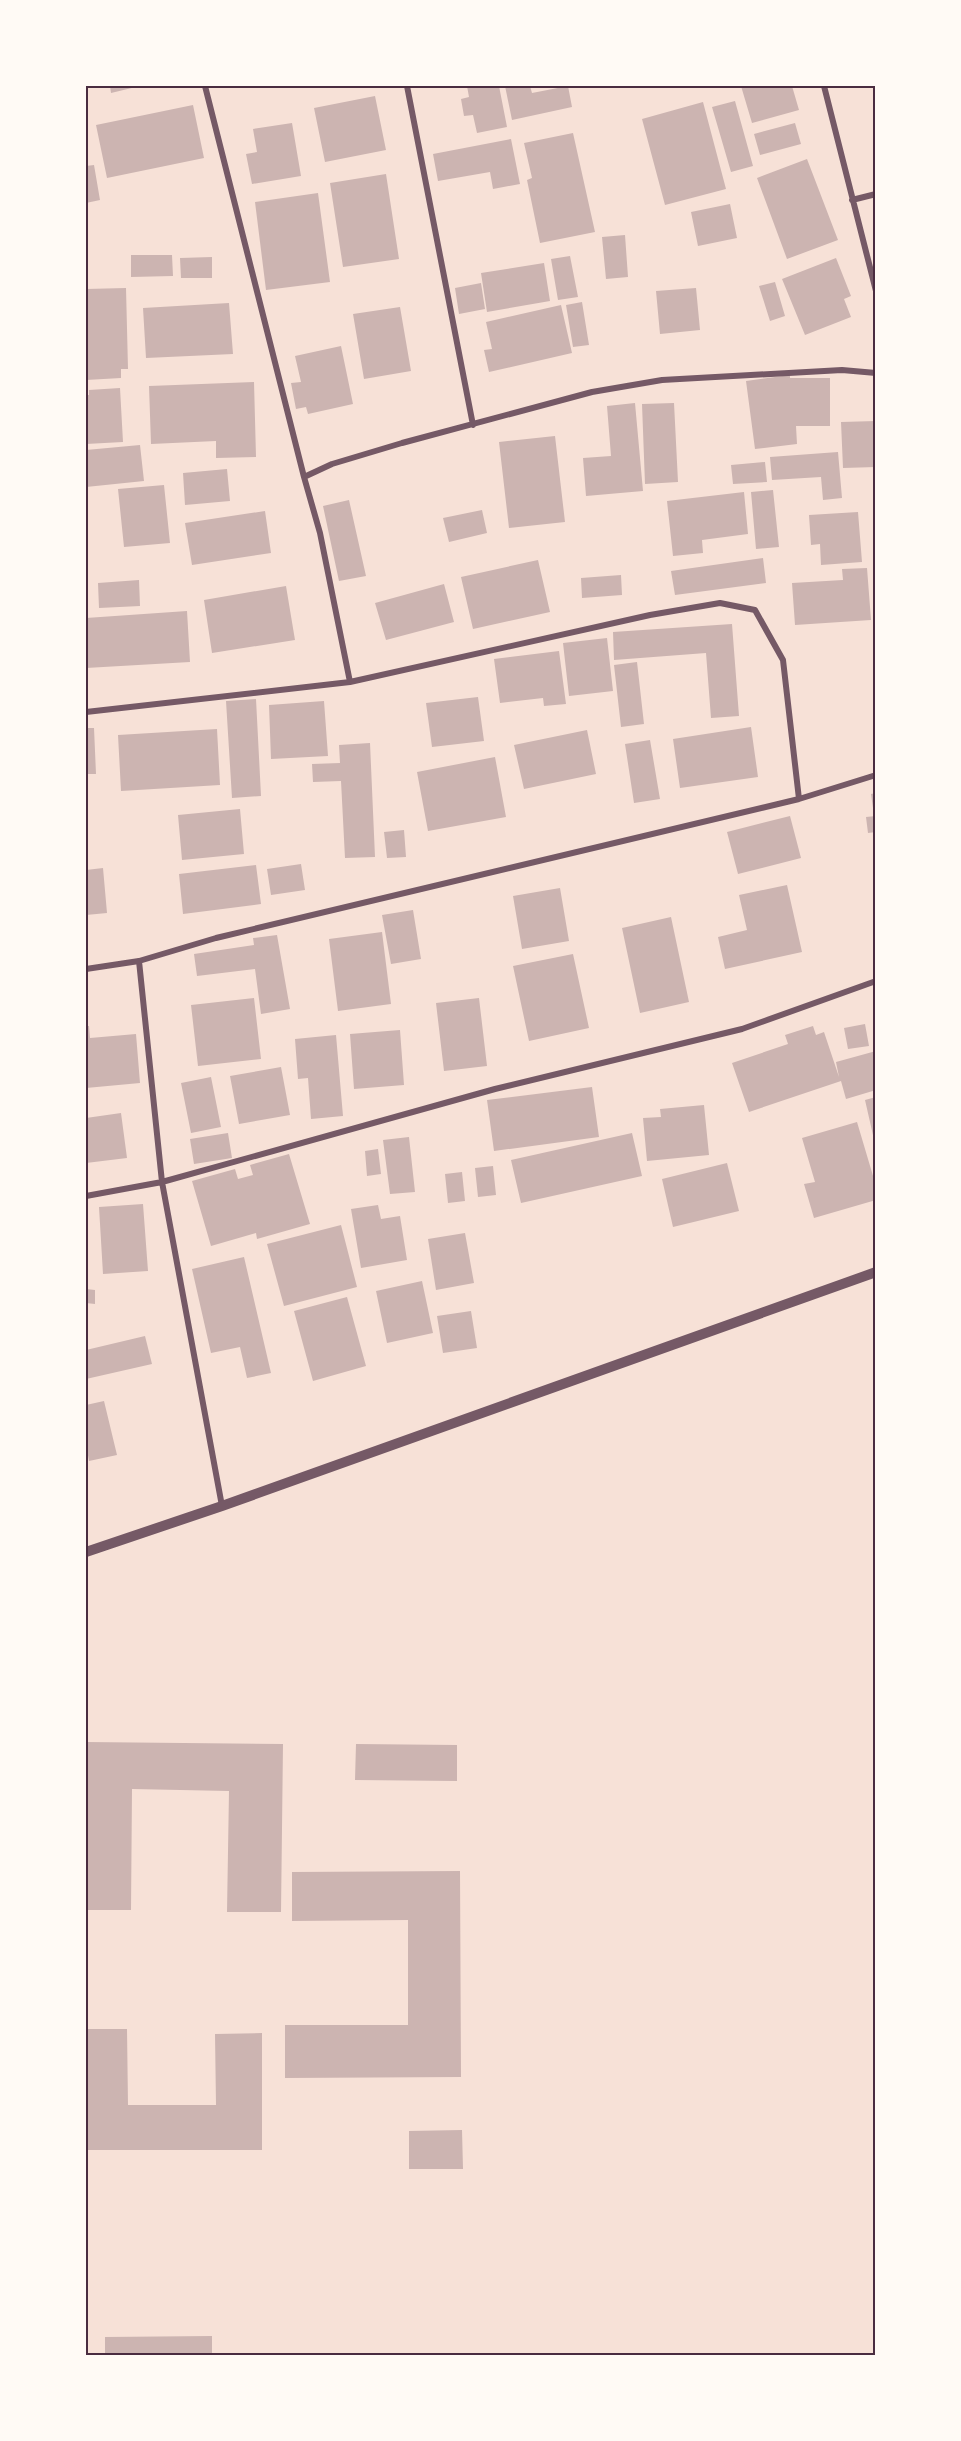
<svg xmlns="http://www.w3.org/2000/svg" width="961" height="2441" font-family="Lato,sans-serif">
  <style>
    .building { fill: #ccb4b1 }
    .lines { fill: none; stroke-linecap: round; stroke-linejoin: round }
    .minor { stroke: #755966; stroke-width: 6 }
    .tertiary { stroke: #755966; stroke-width: 10 }
    .neatline { fill: none; stroke: #4a2c40; stroke-width: 2 }
  </style>
  <rect width="100%" height="100%" fill="#f7e1d7"/>
  <path class="building" d="M 110,86 L 140,86 L 111,93 Z
    M 467,86 L 499,86 L 507,127 L 477,133 L 473,115 L 464,116 L 461,99 L 469,97 Z
    M 505,86 L 530,86 L 532,93 L 568,86 L 572,107 L 512,120 Z
    M 741,86 L 792,86 L 799,110 L 752,123 Z
    M 375,96 L 386,150 L 325,162 L 314,108 Z
    M 735,101 L 753,166 L 731,172 L 712,107 Z
    M 703,102 L 726,189 L 665,205 L 642,119 Z
    M 193,105 L 204,158 L 107,178 L 96,125 Z
    M 292,123 L 301,176 L 252,184 L 246,154 L 257,152 L 253,129 Z
    M 795,123 L 801,144 L 760,155 L 754,134 Z
    M 573,133 L 595,232 L 540,243 L 527,180 L 532,178 L 524,143 Z
    M 511,139 L 520,184 L 493,189 L 490,172 L 438,181 L 433,154 Z
    M 807,159 L 838,240 L 787,259 L 757,178 Z
    M 94,165 L 100,200 L 86,203 L 86,166 Z
    M 386,174 L 399,259 L 343,267 L 330,183 Z
    M 318,193 L 330,282 L 266,290 L 255,202 Z
    M 730,204 L 737,238 L 698,246 L 691,212 Z
    M 625,235 L 628,277 L 606,279 L 602,237 Z
    M 131,255 L 172,255 L 173,276 L 131,277 Z
    M 570,256 L 578,297 L 558,300 L 551,259 Z
    M 212,257 L 212,278 L 181,278 L 180,258 Z
    M 836,258 L 851,296 L 844,299 L 851,317 L 805,335 L 782,279 Z
    M 544,263 L 550,301 L 487,312 L 481,273 Z
    M 775,282 L 785,316 L 770,321 L 759,286 Z
    M 481,283 L 485,309 L 459,314 L 455,288 Z
    M 126,288 L 128,369 L 121,369 L 121,378 L 86,380 L 86,289 Z
    M 696,288 L 700,330 L 660,334 L 656,291 Z
    M 582,302 L 589,345 L 573,347 L 566,305 Z
    M 229,303 L 233,354 L 146,358 L 143,308 Z
    M 561,305 L 572,353 L 489,372 L 484,350 L 492,349 L 486,322 Z
    M 400,307 L 411,371 L 364,379 L 353,314 Z
    M 341,346 L 353,404 L 308,414 L 306,407 L 296,409 L 291,383 L 301,382 L 295,356 Z
    M 790,375 L 790,378 L 830,378 L 830,426 L 796,426 L 797,444 L 755,449 L 746,381 Z
    M 254,382 L 256,457 L 216,458 L 216,441 L 151,444 L 149,386 Z
    M 120,388 L 123,442 L 86,444 L 86,395 L 89,395 L 89,390 Z
    M 635,403 L 643,491 L 586,496 L 583,458 L 611,456 L 607,406 Z
    M 674,403 L 678,482 L 645,484 L 642,404 Z
    M 876,421 L 876,467 L 843,468 L 841,422 Z
    M 555,436 L 565,522 L 509,528 L 499,442 Z
    M 140,445 L 144,481 L 86,487 L 86,450 Z
    M 838,452 L 842,498 L 823,500 L 821,477 L 772,480 L 770,457 Z
    M 765,462 L 767,482 L 733,484 L 731,465 Z
    M 227,469 L 230,501 L 185,505 L 183,473 Z
    M 164,485 L 170,543 L 124,547 L 118,489 Z
    M 773,490 L 779,547 L 756,549 L 751,492 Z
    M 744,492 L 748,534 L 702,540 L 703,553 L 673,556 L 667,501 Z
    M 349,500 L 366,576 L 339,581 L 323,506 Z
    M 482,510 L 487,533 L 449,542 L 443,518 Z
    M 265,511 L 271,553 L 192,565 L 185,523 Z
    M 858,512 L 862,562 L 821,565 L 820,544 L 811,545 L 809,515 Z
    M 763,558 L 766,583 L 675,595 L 671,571 Z
    M 538,560 L 550,612 L 473,629 L 461,577 Z
    M 867,568 L 871,620 L 795,625 L 792,583 L 843,580 L 842,569 Z
    M 621,575 L 622,595 L 582,598 L 581,578 Z
    M 139,580 L 140,606 L 99,608 L 98,583 Z
    M 444,584 L 454,622 L 386,640 L 375,603 Z
    M 286,586 L 295,640 L 212,653 L 204,600 Z
    M 187,611 L 190,662 L 86,668 L 86,618 Z
    M 732,624 L 739,716 L 711,718 L 706,653 L 614,660 L 613,632 Z
    M 607,638 L 613,691 L 569,696 L 563,643 Z
    M 559,651 L 566,704 L 544,706 L 543,698 L 500,703 L 494,659 Z
    M 637,662 L 644,724 L 621,727 L 614,665 Z
    M 478,697 L 484,741 L 432,747 L 426,703 Z
    M 256,699 L 261,796 L 232,798 L 226,701 Z
    M 324,701 L 328,756 L 271,759 L 269,705 Z
    M 751,727 L 758,777 L 680,788 L 673,739 Z
    M 86,728 L 94,728 L 96,774 L 86,774 Z
    M 217,729 L 220,785 L 121,791 L 118,735 Z
    M 587,730 L 596,774 L 524,789 L 514,745 Z
    M 650,740 L 660,799 L 634,803 L 625,744 Z
    M 370,743 L 375,857 L 345,858 L 341,781 L 313,782 L 312,764 L 340,763 L 339,745 Z
    M 495,757 L 506,817 L 428,831 L 417,772 Z
    M 876,793 L 876,815 L 874,815 L 871,794 Z
    M 240,809 L 244,854 L 182,860 L 178,815 Z
    M 790,816 L 801,858 L 738,874 L 727,832 Z
    M 876,816 L 876,832 L 868,833 L 866,817 Z
    M 404,830 L 406,857 L 387,858 L 384,832 Z
    M 301,864 L 305,890 L 271,895 L 267,869 Z
    M 256,865 L 261,904 L 183,914 L 179,874 Z
    M 103,868 L 107,913 L 86,915 L 86,870 Z
    M 787,885 L 802,952 L 725,969 L 718,937 L 747,930 L 739,895 Z
    M 560,888 L 569,941 L 522,949 L 513,896 Z
    M 413,910 L 421,959 L 391,964 L 382,915 Z
    M 671,917 L 689,1002 L 640,1013 L 622,928 Z
    M 382,932 L 391,1004 L 338,1011 L 329,939 Z
    M 277,935 L 290,1009 L 261,1014 L 255,969 L 197,976 L 194,954 L 254,945 L 253,938 Z
    M 573,954 L 589,1028 L 529,1041 L 513,966 Z
    M 254,998 L 261,1059 L 198,1066 L 191,1005 Z
    M 479,998 L 487,1066 L 444,1071 L 436,1003 Z
    M 865,1024 L 869,1046 L 848,1049 L 844,1028 Z
    M 86,1026 L 89,1026 L 90,1038 L 136,1034 L 140,1083 L 86,1088 Z
    M 813,1026 L 816,1035 L 824,1032 L 839,1077 L 836,1062 L 876,1051 L 876,1090 L 846,1099 L 841,1081 L 749,1112 L 732,1063 L 788,1044 L 785,1035 Z
    M 400,1030 L 404,1085 L 354,1089 L 350,1034 Z
    M 336,1035 L 343,1116 L 311,1119 L 308,1078 L 298,1079 L 295,1039 Z
    M 281,1067 L 290,1115 L 239,1124 L 230,1076 Z
    M 211,1077 L 221,1127 L 191,1133 L 181,1083 Z
    M 592,1087 L 599,1137 L 494,1151 L 487,1100 Z
    M 876,1097 L 876,1144 L 875,1144 L 865,1100 Z
    M 704,1105 L 709,1155 L 647,1161 L 643,1118 L 661,1117 L 660,1109 Z
    M 121,1113 L 127,1158 L 86,1163 L 86,1118 Z
    M 857,1122 L 876,1186 L 876,1200 L 814,1218 L 804,1184 L 815,1182 L 802,1138 Z
    M 228,1133 L 232,1158 L 194,1164 L 190,1139 Z
    M 632,1133 L 642,1176 L 521,1203 L 511,1160 Z
    M 409,1137 L 415,1192 L 390,1194 L 383,1140 Z
    M 378,1149 L 381,1174 L 367,1176 L 365,1151 Z
    M 289,1154 L 310,1224 L 257,1239 L 256,1233 L 211,1246 L 192,1181 L 235,1169 L 238,1179 L 253,1175 L 250,1165 Z
    M 727,1163 L 739,1211 L 673,1227 L 662,1179 Z
    M 493,1166 L 496,1195 L 478,1197 L 475,1168 Z
    M 462,1172 L 465,1201 L 448,1203 L 445,1174 Z
    M 143,1204 L 148,1271 L 103,1274 L 99,1207 Z
    M 378,1205 L 381,1219 L 400,1216 L 407,1260 L 361,1268 L 351,1209 Z
    M 341,1225 L 357,1287 L 284,1306 L 267,1244 Z
    M 465,1233 L 474,1283 L 436,1290 L 428,1239 Z
    M 244,1257 L 271,1373 L 247,1378 L 240,1347 L 211,1353 L 192,1269 Z
    M 422,1281 L 433,1333 L 387,1343 L 376,1291 Z
    M 86,1289 L 95,1290 L 95,1304 L 86,1303 Z
    M 347,1297 L 366,1366 L 313,1381 L 294,1311 Z
    M 471,1311 L 477,1348 L 443,1353 L 437,1316 Z
    M 145,1336 L 152,1364 L 86,1379 L 86,1350 Z
    M 104,1401 L 117,1455 L 89,1461 L 86,1444 L 86,1405 Z
    M 86,1742 L 283,1744 L 281,1912 L 227,1912 L 229,1791 L 132,1789 L 131,1910 L 86,1910 Z
    M 356,1744 L 457,1745 L 457,1781 L 355,1780 Z
    M 460,1871 L 461,2077 L 285,2078 L 285,2025 L 408,2025 L 408,1920 L 292,1921 L 292,1872 Z
    M 86,2029 L 127,2029 L 128,2105 L 216,2105 L 215,2034 L 262,2033 L 262,2150 L 86,2150 Z
    M 462,2130 L 463,2169 L 409,2169 L 409,2131 Z
    M 212,2336 L 212,2356 L 105,2356 L 105,2337 Z"/>
  <g class="lines">
    <path class="minor" d="M 205,86 L 304,477
      M 407,86 L 473,425
      M 824,86 L 876,291
      M 852,200 L 876,194
      M 86,712 L 350,682
      M 799,799 L 783,660 L 755,610 L 720,603 L 650,615 L 350,682 L 320,533 L 304,477 L 332,464 L 402,443 L 592,392 L 662,380 L 842,370 L 876,373
      M 139,961 L 162,1182 L 222,1506
      M 86,969 L 139,961 L 216,938 L 799,799 L 876,775
      M 86,1196 L 162,1182 L 495,1089 L 742,1029 L 876,981"/>
    <path class="tertiary" d="M 86,1552 L 222,1506 L 876,1272"/>
  </g>
  <rect width="961" height="2441" fill="none" stroke="#fffaf5" stroke-width="174"/>
  <rect x="87" y="87" width="787" height="2267" class="neatline"/>
</svg>
